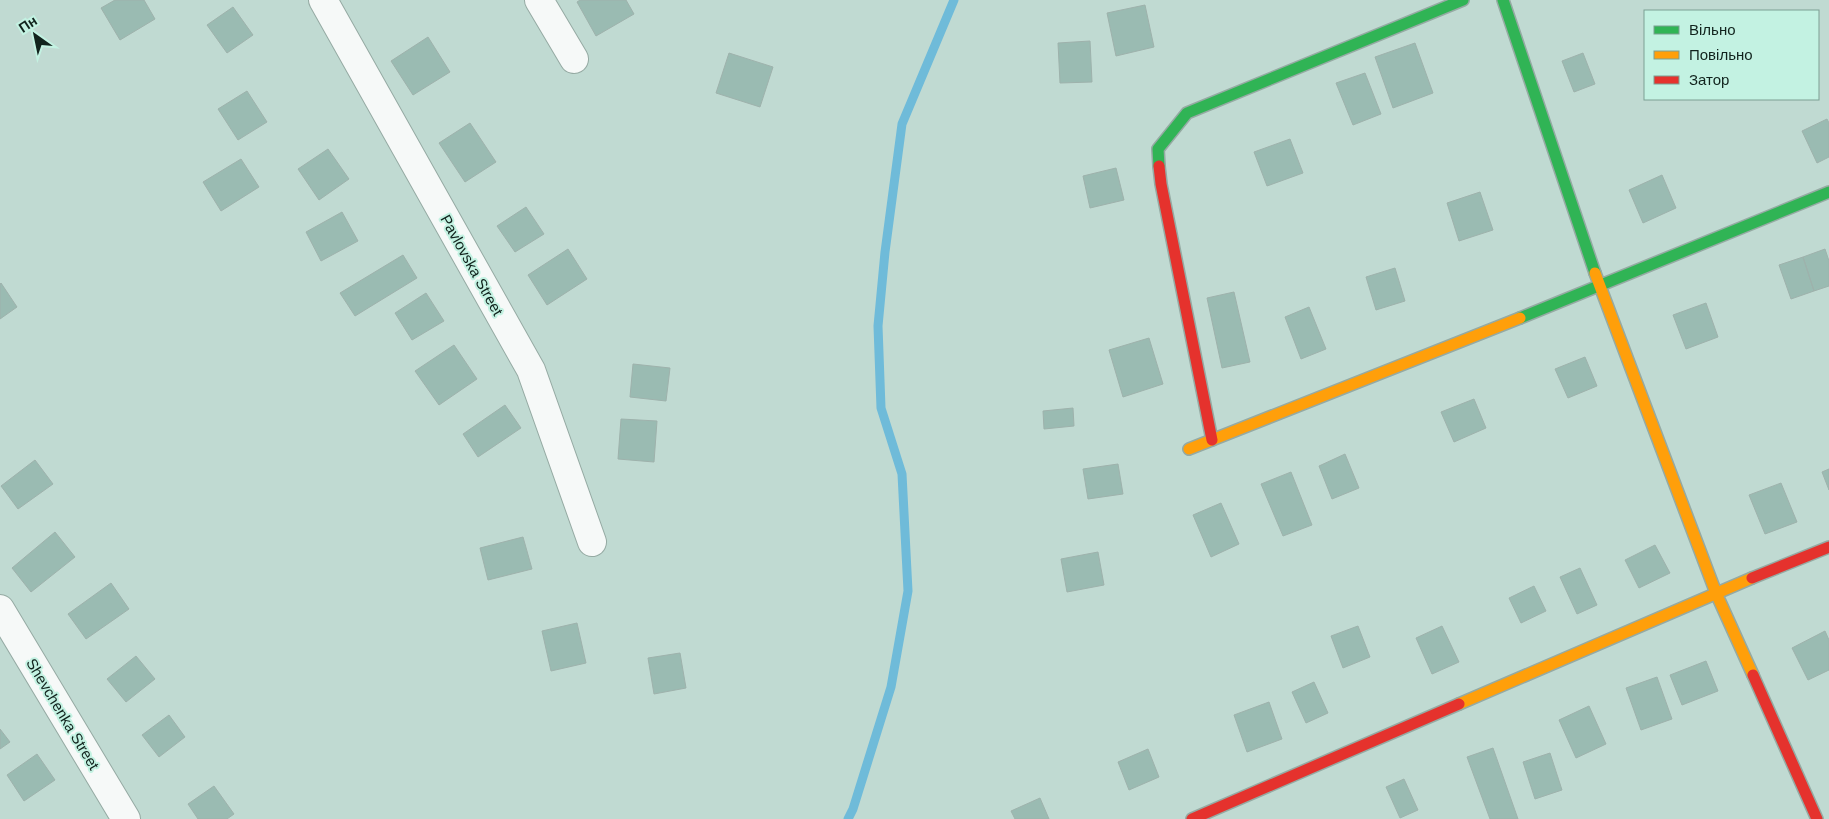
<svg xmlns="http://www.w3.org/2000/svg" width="1829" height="819" font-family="Arial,sans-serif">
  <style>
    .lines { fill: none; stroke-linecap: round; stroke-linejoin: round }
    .stream { stroke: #6fbbd9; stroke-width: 9 }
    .building { fill: #9abbb2; stroke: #9eb2ac }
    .street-casing { stroke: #95aaa3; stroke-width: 30 }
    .fast-casing { stroke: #95aaa3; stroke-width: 14 }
    .slow-casing { stroke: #95aaa3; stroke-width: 14 }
    .jam-casing { stroke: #95aaa3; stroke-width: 14 }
    .street { stroke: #f6f9f8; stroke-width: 28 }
    .fast { stroke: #30b455; stroke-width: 11 }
    .slow { stroke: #ff9f0a; stroke-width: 11 }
    .jam { stroke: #e5322d; stroke-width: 11 }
    .labels { text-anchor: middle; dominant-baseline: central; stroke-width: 4; stroke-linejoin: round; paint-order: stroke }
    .street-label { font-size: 15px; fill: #11231d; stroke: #c3f2e2 }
  </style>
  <rect width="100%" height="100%" fill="#c0dad2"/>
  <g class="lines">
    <path class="stream" d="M 848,819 L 853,809 L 891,687 L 908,591 L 902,474 L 881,408 L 878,326 L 885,252 L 902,124 L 954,0"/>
  </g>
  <path class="building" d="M 115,0 L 144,0 L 155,19 L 120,40 L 101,8 Z
    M 580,0 L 626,0 L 634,14 L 596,36 L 577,2 Z
    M 1145,5 L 1154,47 L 1116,56 L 1107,13 Z
    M 233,7 L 253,35 L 227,53 L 207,25 Z
    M 428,37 L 450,72 L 413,95 L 391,61 Z
    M 1090,41 L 1092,82 L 1060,83 L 1058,43 Z
    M 1415,43 L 1433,93 L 1393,108 L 1375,57 Z
    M 729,53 L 773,67 L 760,107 L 716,93 Z
    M 1583,53 L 1595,84 L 1574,92 L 1562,61 Z
    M 1365,73 L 1381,114 L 1353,125 L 1336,83 Z
    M 247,91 L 267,122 L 238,140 L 218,109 Z
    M 1827,119 L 1829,123 L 1829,157 L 1817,163 L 1802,131 Z
    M 470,123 L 496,162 L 465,182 L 439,143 Z
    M 1290,139 L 1303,173 L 1267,186 L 1254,152 Z
    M 328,149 L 349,179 L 319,200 L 298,169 Z
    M 241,159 L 259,187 L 221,211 L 203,182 Z
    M 1116,168 L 1124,200 L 1090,208 L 1083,176 Z
    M 1662,175 L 1676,208 L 1643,223 L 1629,190 Z
    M 1480,192 L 1493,230 L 1459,241 L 1447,203 Z
    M 526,207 L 544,234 L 515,252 L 497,226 Z
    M 342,212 L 358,241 L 321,261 L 306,232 Z
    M 568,249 L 587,279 L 547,305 L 528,275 Z
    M 1825,249 L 1829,261 L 1829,286 L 1814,291 L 1803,257 Z
    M 403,255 L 417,278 L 355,316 L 340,293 Z
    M 1803,257 L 1814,291 L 1791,299 L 1779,265 Z
    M 1395,268 L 1405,301 L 1376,310 L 1366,277 Z
    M 1,283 L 17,307 L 0,319 L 0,284 Z
    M 1234,292 L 1250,362 L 1222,368 L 1207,298 Z
    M 426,293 L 444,321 L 412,340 L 395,313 Z
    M 1706,303 L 1718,337 L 1686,349 L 1673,315 Z
    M 1309,307 L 1326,349 L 1301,359 L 1285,317 Z
    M 1149,338 L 1163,384 L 1123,397 L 1109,350 Z
    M 454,345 L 477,379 L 439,405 L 415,371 Z
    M 1585,357 L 1597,386 L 1568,398 L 1555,369 Z
    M 633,364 L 670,368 L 666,401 L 630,397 Z
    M 1474,399 L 1486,428 L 1454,442 L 1441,412 Z
    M 505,405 L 521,428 L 478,457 L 463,434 Z
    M 1073,408 L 1074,426 L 1044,429 L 1043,411 Z
    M 621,419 L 657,421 L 654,462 L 618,459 Z
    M 1345,454 L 1359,488 L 1332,499 L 1319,466 Z
    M 35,460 L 53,484 L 18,509 L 1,486 Z
    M 1118,464 L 1123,494 L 1088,499 L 1083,469 Z
    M 1829,469 L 1829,490 L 1822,472 Z
    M 1291,472 L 1312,525 L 1283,536 L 1261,484 Z
    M 1781,483 L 1797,522 L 1765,534 L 1749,495 Z
    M 1221,503 L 1239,544 L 1211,557 L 1193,515 Z
    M 55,532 L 75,557 L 31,592 L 12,568 Z
    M 523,537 L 532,569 L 488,580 L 480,548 Z
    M 1655,545 L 1670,573 L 1639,588 L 1625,560 Z
    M 1098,552 L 1104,585 L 1067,592 L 1061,559 Z
    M 1580,568 L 1597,605 L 1577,614 L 1560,577 Z
    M 111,583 L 129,609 L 86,639 L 68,614 Z
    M 1534,586 L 1546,611 L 1521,623 L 1509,598 Z
    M 577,623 L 586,663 L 551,671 L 542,631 Z
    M 1358,626 L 1370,657 L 1343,668 L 1331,636 Z
    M 1442,626 L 1459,662 L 1432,674 L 1416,638 Z
    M 1825,631 L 1829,640 L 1829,670 L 1808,680 L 1792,648 Z
    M 680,653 L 686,688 L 654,694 L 648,658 Z
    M 136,656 L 155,679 L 126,702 L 107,679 Z
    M 1706,661 L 1718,691 L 1682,705 L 1670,675 Z
    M 1657,677 L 1672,719 L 1641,730 L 1626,688 Z
    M 1314,682 L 1328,713 L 1306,723 L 1292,692 Z
    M 1269,702 L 1282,739 L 1247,752 L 1234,715 Z
    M 1589,706 L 1606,744 L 1576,758 L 1559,720 Z
    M 169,715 L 185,737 L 159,757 L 142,735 Z
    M 0,729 L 10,742 L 0,749 Z
    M 1493,748 L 1518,819 L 1490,819 L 1467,757 Z
    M 1148,749 L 1159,777 L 1129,790 L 1118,762 Z
    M 1550,753 L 1562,790 L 1535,799 L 1523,762 Z
    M 37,754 L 55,780 L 24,801 L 7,775 Z
    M 1404,779 L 1418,810 L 1400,818 L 1386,787 Z
    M 214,786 L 234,814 L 227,819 L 198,819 L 188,804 Z
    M 1040,798 L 1049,819 L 1015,819 L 1011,811 Z"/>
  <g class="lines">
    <g class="street-casing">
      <path id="street" d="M 323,0 L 531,370 L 592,542
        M 539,0 L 574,59
        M 0,609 L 126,819"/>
    </g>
    <g class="fast-casing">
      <path id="fast" d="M 1503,0 L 1595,273
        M 1159,166 L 1158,149 L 1187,113 L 1463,0
        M 1520,318 L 1829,192"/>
    </g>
    <g class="slow-casing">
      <path id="slow" d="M 1595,273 L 1716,593 L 1753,675
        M 1189,449 L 1520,318
        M 1459,704 L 1752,578"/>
    </g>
    <g class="jam-casing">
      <path id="jam" d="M 1159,166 L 1161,184 L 1212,440
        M 1752,578 L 1829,547
        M 1753,675 L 1817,819
        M 1192,819 L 1459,704"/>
    </g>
    <use href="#street" class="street"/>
    <use href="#fast" class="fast"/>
    <use href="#slow" class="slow"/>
    <use href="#jam" class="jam"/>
  </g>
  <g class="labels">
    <g class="street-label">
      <text transform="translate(472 265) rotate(61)">Pavlovska Street</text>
      <text transform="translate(63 714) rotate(59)">Shevchenka Street</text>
    </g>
  </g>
  <rect x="1644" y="10" width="175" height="90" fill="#c3f2e2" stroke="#7c9f93"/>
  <rect x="1654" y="26" width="25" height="8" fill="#30b455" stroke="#7c9f93"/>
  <text x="1689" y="35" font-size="15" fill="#11231d">Вільно</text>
  <rect x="1654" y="51" width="25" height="8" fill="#ff9f0a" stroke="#7c9f93"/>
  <text x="1689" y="60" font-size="15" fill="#11231d">Повільно</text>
  <rect x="1654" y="76" width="25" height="8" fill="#e5322d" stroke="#7c9f93"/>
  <text x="1689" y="85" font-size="15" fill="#11231d">Затор</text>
  <g transform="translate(35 35) rotate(327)" stroke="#c3f2e2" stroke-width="4" paint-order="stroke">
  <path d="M0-4L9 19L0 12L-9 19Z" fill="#11231d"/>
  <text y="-8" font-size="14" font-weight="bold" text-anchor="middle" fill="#11231d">Пн</text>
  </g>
</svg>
